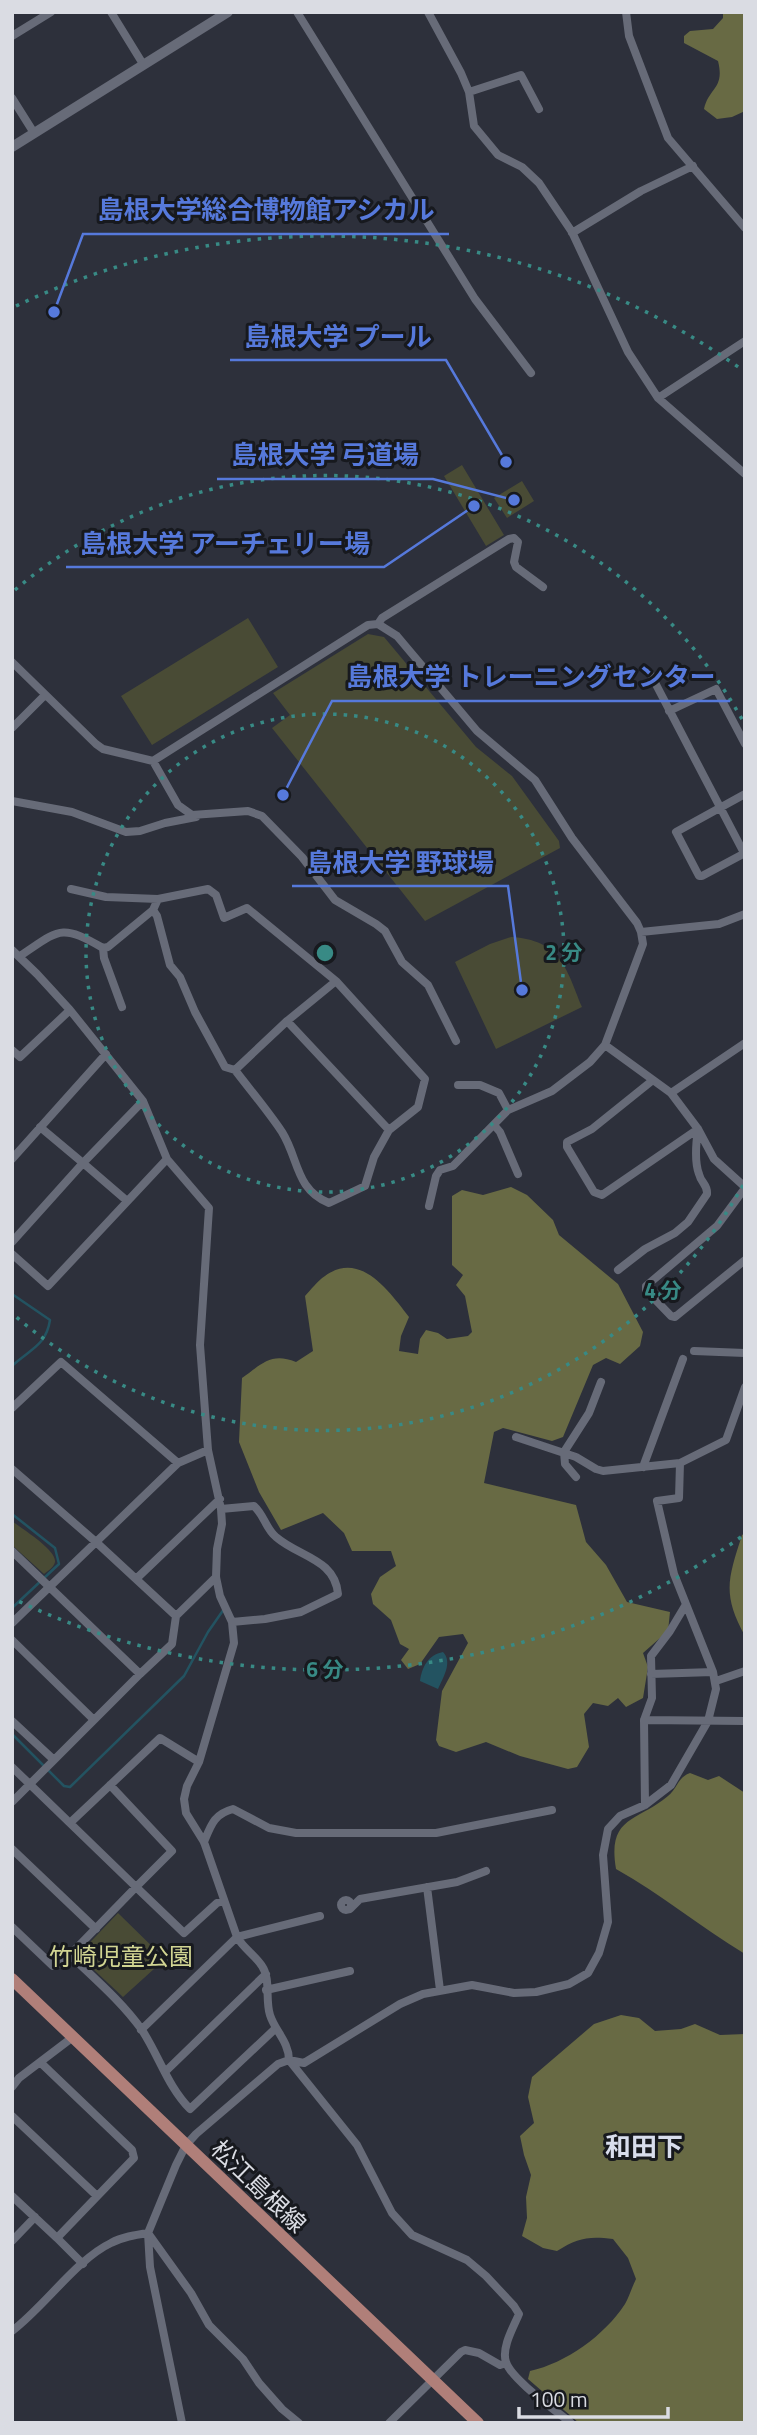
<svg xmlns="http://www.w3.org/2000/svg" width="757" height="2435" font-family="'Titillium Web','Noto Sans JP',sans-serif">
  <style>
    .green { fill: #494b35 }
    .forest { fill: #686a44 }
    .water { fill: #235361 }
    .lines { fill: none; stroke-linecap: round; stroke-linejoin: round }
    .stream { stroke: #235361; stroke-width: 2.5 }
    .street { stroke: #676b78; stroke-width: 8 }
    .secondary { stroke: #676b78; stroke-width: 10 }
    .primary { stroke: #b07f79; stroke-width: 12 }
    .ring { fill: none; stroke: #388a85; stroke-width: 3.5; stroke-dasharray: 3.5 7 }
    .labels { text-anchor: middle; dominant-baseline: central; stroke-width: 6; stroke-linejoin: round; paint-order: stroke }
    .park-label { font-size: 24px; fill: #d1d492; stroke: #17191e }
    .street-label { font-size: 24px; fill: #dadce3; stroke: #17191e }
    .neighbourhood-label { font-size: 26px; font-weight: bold; fill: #d8ddec; stroke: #17191e }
    .centre { fill: #388a85; stroke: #17191e; stroke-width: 3.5 }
    .ring-label { font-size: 21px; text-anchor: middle; font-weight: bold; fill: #388a85; stroke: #17191e; stroke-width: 6; stroke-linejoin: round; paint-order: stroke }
    .leader { fill: none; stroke: #5679db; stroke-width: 2.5 }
    .callout-dot { fill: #5679db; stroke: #17191e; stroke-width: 2.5 }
    .callout-label { font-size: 26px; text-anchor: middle; font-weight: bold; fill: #5679db; stroke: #17191e; stroke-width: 6; stroke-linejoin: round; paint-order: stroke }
  </style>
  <rect width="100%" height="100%" fill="#2d303b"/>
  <path class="green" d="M 462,465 L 504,535 L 486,546 L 444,476 Z
    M 522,481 L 534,501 L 507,518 L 494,498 Z
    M 248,618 L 278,667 L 152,745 L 121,696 Z
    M 368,634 L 384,637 L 476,747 L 512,776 L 559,841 L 560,848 L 425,921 L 272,728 L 290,715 L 273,693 Z
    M 511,937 C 560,940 566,967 582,1007 L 496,1049 L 455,962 L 490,944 Z
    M 12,1521 C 22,1529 57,1550 55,1562 C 54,1567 48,1571 44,1574 L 12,1545 Z
    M 118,1913 L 165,1959 L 123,1997 L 78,1955 Z"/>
  <path class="forest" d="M 723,12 L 745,12 L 745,111 L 732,117 L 717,119 L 704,109 C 709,87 725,89 718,61 L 684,43 L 684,36 L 690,31 L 713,29 L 723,18 Z
    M 511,1187 L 527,1195 L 553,1220 L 559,1235 L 618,1284 L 643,1332 L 640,1346 L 620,1364 L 606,1358 L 593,1365 L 563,1437 L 552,1441 L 503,1428 L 494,1432 L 484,1483 L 576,1505 L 586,1542 L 606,1565 L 627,1602 L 670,1612 L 668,1631 L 643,1653 L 648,1667 L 643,1698 L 626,1707 L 618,1698 L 608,1706 L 593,1703 L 584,1714 L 589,1747 L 577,1767 L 568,1769 L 520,1756 L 486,1742 L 456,1752 L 439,1746 L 436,1740 L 442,1691 L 468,1643 L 463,1634 L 439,1637 L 420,1664 L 408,1669 L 401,1660 L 409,1649 L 400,1644 L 391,1620 L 373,1604 L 371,1594 L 380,1577 L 396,1566 L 391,1551 L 352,1551 L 344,1533 L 323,1513 L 281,1530 L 259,1492 L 239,1442 L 242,1378 C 262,1364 271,1352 296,1362 L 313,1351 L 305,1296 C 311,1290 317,1281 325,1276 C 360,1250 389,1291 409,1317 L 401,1336 L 399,1351 L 418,1354 L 420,1339 L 426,1330 L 438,1333 L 447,1339 L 468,1336 L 472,1332 L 465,1296 L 456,1285 L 463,1275 L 452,1265 L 452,1196 L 462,1190 L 483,1195 Z
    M 745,1533 L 745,1636 C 722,1594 728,1579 742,1535 Z
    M 690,1773 L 708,1780 L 719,1776 L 745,1793 L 745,1954 C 700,1927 661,1894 616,1869 C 607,1816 637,1822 668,1796 C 677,1789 678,1777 690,1773 Z
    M 621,2015 L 639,2018 L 655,2031 L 681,2029 L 695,2024 L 720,2035 L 745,2034 L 745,2423 L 579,2423 L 528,2379 L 530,2371 C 566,2363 604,2336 625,2304 C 629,2297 632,2287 636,2279 L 628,2258 L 613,2239 C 588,2236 578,2238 557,2251 L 543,2248 L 522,2236 L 527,2218 L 526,2197 L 531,2175 L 524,2155 L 520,2136 L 534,2123 L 528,2097 L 532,2077 L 594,2024 Z"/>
  <path class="water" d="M 443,1652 C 453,1662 443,1678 438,1689 L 420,1681 C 422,1667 428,1655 443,1652 Z"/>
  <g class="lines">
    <path class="stream" d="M 12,1294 L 50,1320 C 46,1346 30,1349 12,1366
      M 12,1514 L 55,1548 L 59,1564 L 12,1608
      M 12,1734 L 64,1786 L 70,1787 L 184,1676 L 208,1632 L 224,1609"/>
    <path class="street" d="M 111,12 L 143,64
      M 297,12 L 475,299 L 531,373
      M 428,12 L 461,73 L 469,92 L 474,126 L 498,155 L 522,167 L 539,183 L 572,232 L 628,352 L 658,398 L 745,474
      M 626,12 L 629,36 L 668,138 L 745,228
      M 12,36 L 51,12
      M 469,92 L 521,75 L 539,109
      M 12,98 L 34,133
      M 572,233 L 641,191 L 693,166
      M 658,398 L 745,341
      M 378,624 L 397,636 L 477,731 L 535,780 L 572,838 L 637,923 L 641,932 L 643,944 L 605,1045 L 671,1093 L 698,1129 L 714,1159 L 745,1187
      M 12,662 L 96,744 L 103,749 L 153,761 L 368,625 L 378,624 L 382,618 L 509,539 L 514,538 L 518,542 L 514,562 L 516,567 L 543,587
      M 650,673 L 744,853
      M 669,711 L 716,689 L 745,744
      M 12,728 L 45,695
      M 153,761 L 178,805 L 192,815 L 248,811 L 262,816 L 302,857 L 335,900 L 376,924 L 385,931 L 402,962 L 428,985 L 456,1041
      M 745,794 L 676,832 L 699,876 L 702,876 L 745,853
      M 12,801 L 72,812 L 126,832 L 140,831 L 165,823 L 196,817
      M 71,889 L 106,897 L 158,899
      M 641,932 L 719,924 L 745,914
      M 103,948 L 104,958 L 122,1007
      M 12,950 L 37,974 L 70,1010 L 143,1101 L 167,1159 L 209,1208 L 200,1345 L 208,1450 L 221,1509 L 222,1524 L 217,1549 L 216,1577 L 220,1596 L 232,1622 L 234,1643 L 199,1762 L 187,1786 L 184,1799 L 186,1813 L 204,1842 L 237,1937 C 244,1949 255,1955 262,1966 C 271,1979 265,2000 270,2015 C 275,2031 289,2042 289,2060 L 357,2145 L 392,2213 L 412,2235 L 467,2260 L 486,2276 L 514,2306 L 519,2314 C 514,2326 501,2348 506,2362 C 511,2379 555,2410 571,2423
      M 20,956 C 59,930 60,923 103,948 L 108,947 L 153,910 L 158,899 L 208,889 L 216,895 L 224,918 L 247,908 L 336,981 L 425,1079 L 418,1107 L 389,1130 L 374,1157 L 365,1186 L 329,1203 C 295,1189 299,1159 282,1132 C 268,1111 251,1091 235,1070 L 225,1067 L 195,1012 L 180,977 L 170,965 L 157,916 L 153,910
      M 287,1021 L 389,1130
      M 12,1050 L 20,1057 L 70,1010
      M 235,1070 L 287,1021 L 336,981
      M 653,1080 L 592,1129 L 567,1142 L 567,1147 L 594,1192 L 602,1195 L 698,1129
      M 458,1085 L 480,1085 L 499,1093 L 508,1110
      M 671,1093 L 745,1043
      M 494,1125 L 500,1132 L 518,1174
      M 40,1127 L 83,1163 L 143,1101
      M 12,1159 L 106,1054
      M 745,1188 L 717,1226 L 646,1286 L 646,1290 L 671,1316 L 675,1317 L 745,1260
      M 429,1206 L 436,1176 L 440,1170 L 453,1166 L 508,1110 L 552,1091 L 590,1062 L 605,1045
      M 12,1242 L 83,1163 L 126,1200
      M 12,1254 L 48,1286 L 167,1159
      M 618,1270 L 645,1249 L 675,1233 L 688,1222 L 707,1194 C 708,1185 701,1183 699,1174 C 694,1161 696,1143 698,1129
      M 694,1351 L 745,1353
      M 12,1408 L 61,1362 L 178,1463
      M 516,1437 L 576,1457 L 596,1469 L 603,1471 L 680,1463 L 726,1440 L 745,1387
      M 643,1467 L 683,1359
      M 12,1469 L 96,1542 L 176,1616 L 172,1644 L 140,1674
      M 576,1477 L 565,1464 L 564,1452 L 589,1413 L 601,1382
      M 221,1509 L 254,1506 C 264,1515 266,1529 276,1537 C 299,1557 335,1559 338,1594 L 301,1612 L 265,1619 L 232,1622
      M 12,1551 L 140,1674 L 12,1802
      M 136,1579 L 220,1499
      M 176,1616 L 216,1577
      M 12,1623 L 178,1463 L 208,1450
      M 12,1640 L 94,1720
      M 651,1674 L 713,1672
      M 716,1681 L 745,1671
      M 644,1720 L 745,1721
      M 12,1721 L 54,1760
      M 12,1767 L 136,1887 L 62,1963 L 53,1966 L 12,1927
      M 110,1785 L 172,1851 L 136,1887 L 184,1933 L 217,1903 L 223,1901
      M 645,1805 L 644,1720 L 652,1698 L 651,1656 L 670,1631 L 685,1606
      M 71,1822 L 160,1738 L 199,1762
      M 204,1842 C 211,1825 214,1814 233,1809 L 269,1828 L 296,1833 L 436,1833 L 552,1810
      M 12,1849 L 96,1929
      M 427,1887 L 440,1990
      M341 1905a5 5 0 1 1 10 0a5 5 0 1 1-10 0Z
      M 350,1909 L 360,1899 L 457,1882 L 486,1871
      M 70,1955 C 95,1979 122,2002 142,2030 C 159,2056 168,2087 190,2109 L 276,2028
      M 266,1990 L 350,1971
      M 141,2030 L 237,1937 L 320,1916
      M 41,2063 L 132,2150 L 134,2158 L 57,2238 L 83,2264
      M 166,2071 L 266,1974
      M 12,2087 L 19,2078 L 73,2037
      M 12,2116 L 97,2196
      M 12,2196 L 57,2238
      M 148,2233 L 191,2293 L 209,2325 L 243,2359 L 259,2383 L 282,2409 L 299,2423
      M 12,2241 L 35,2217
      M 12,2331 C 44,2307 77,2259 111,2243 C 122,2237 135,2235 148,2233
      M 182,2423 L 150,2267 L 148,2233 L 176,2165 L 186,2145 L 196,2134 L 278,2064 L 289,2060 L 304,2063 L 400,2004 L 423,1994 L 472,1985 L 514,1993 L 536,1992 L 569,1984 L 588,1973 L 599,1953 L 608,1922 L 603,1855 L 608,1829 L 620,1816 L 645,1805 L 671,1785 L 708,1721 L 716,1689 L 713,1672 L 674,1574 L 657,1501 L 679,1498 L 680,1463
      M 389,2423 L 461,2352 L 465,2350 L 479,2353 L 500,2365 L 506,2363"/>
    <path class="secondary" d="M 12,147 L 228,12"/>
    <path class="primary" d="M 12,1979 L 478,2423"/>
  </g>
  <g class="ring">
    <circle cx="325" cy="953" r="239"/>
    <path d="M743 1185A478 478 0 0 1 15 1316M15 590A478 478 0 0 1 743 721"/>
    <path d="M741 1537A717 717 0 0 1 16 1600M16 306A717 717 0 0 1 741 369"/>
  </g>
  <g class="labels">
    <g class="park-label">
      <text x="121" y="1956">竹崎児童公園</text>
    </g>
    <g class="street-label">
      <text transform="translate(259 2186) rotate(44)">松江島根線</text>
    </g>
    <g class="neighbourhood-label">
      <text x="644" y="2146">和田下</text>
    </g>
  </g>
  <circle cx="325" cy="953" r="10" class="centre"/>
  <g class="ring-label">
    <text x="564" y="960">2 分</text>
    <text x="663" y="1298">4 分</text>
    <text x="325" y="1677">6 分</text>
  </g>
  <path class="leader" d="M54 312L83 234H449M506 462L446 360H230M514 500L433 479H217M474 506L384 567H66M283 795L332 701H730M522 990L508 886H292"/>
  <g class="callout-dot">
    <circle cx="54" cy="312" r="7"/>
    <circle cx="506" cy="462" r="7"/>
    <circle cx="514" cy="500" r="7"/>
    <circle cx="474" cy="506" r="7"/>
    <circle cx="283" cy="795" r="7"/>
    <circle cx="522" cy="990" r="7"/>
  </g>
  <g class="callout-label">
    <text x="266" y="219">島根大学総合博物館アシカル</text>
    <text x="338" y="346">島根大学 プール</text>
    <text x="325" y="464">島根大学 弓道場</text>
    <text x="225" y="553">島根大学 アーチェリー場</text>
    <text x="531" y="686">島根大学 トレーニングセンター</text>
    <text x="400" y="872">島根大学 野球場</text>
  </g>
  <rect width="757" height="2435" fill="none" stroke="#dadce3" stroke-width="28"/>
  <path d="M519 2407v10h149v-10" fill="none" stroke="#dadce3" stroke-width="3.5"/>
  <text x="530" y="2407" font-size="21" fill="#dadce3" stroke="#17191e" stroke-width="5" paint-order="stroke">100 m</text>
</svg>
